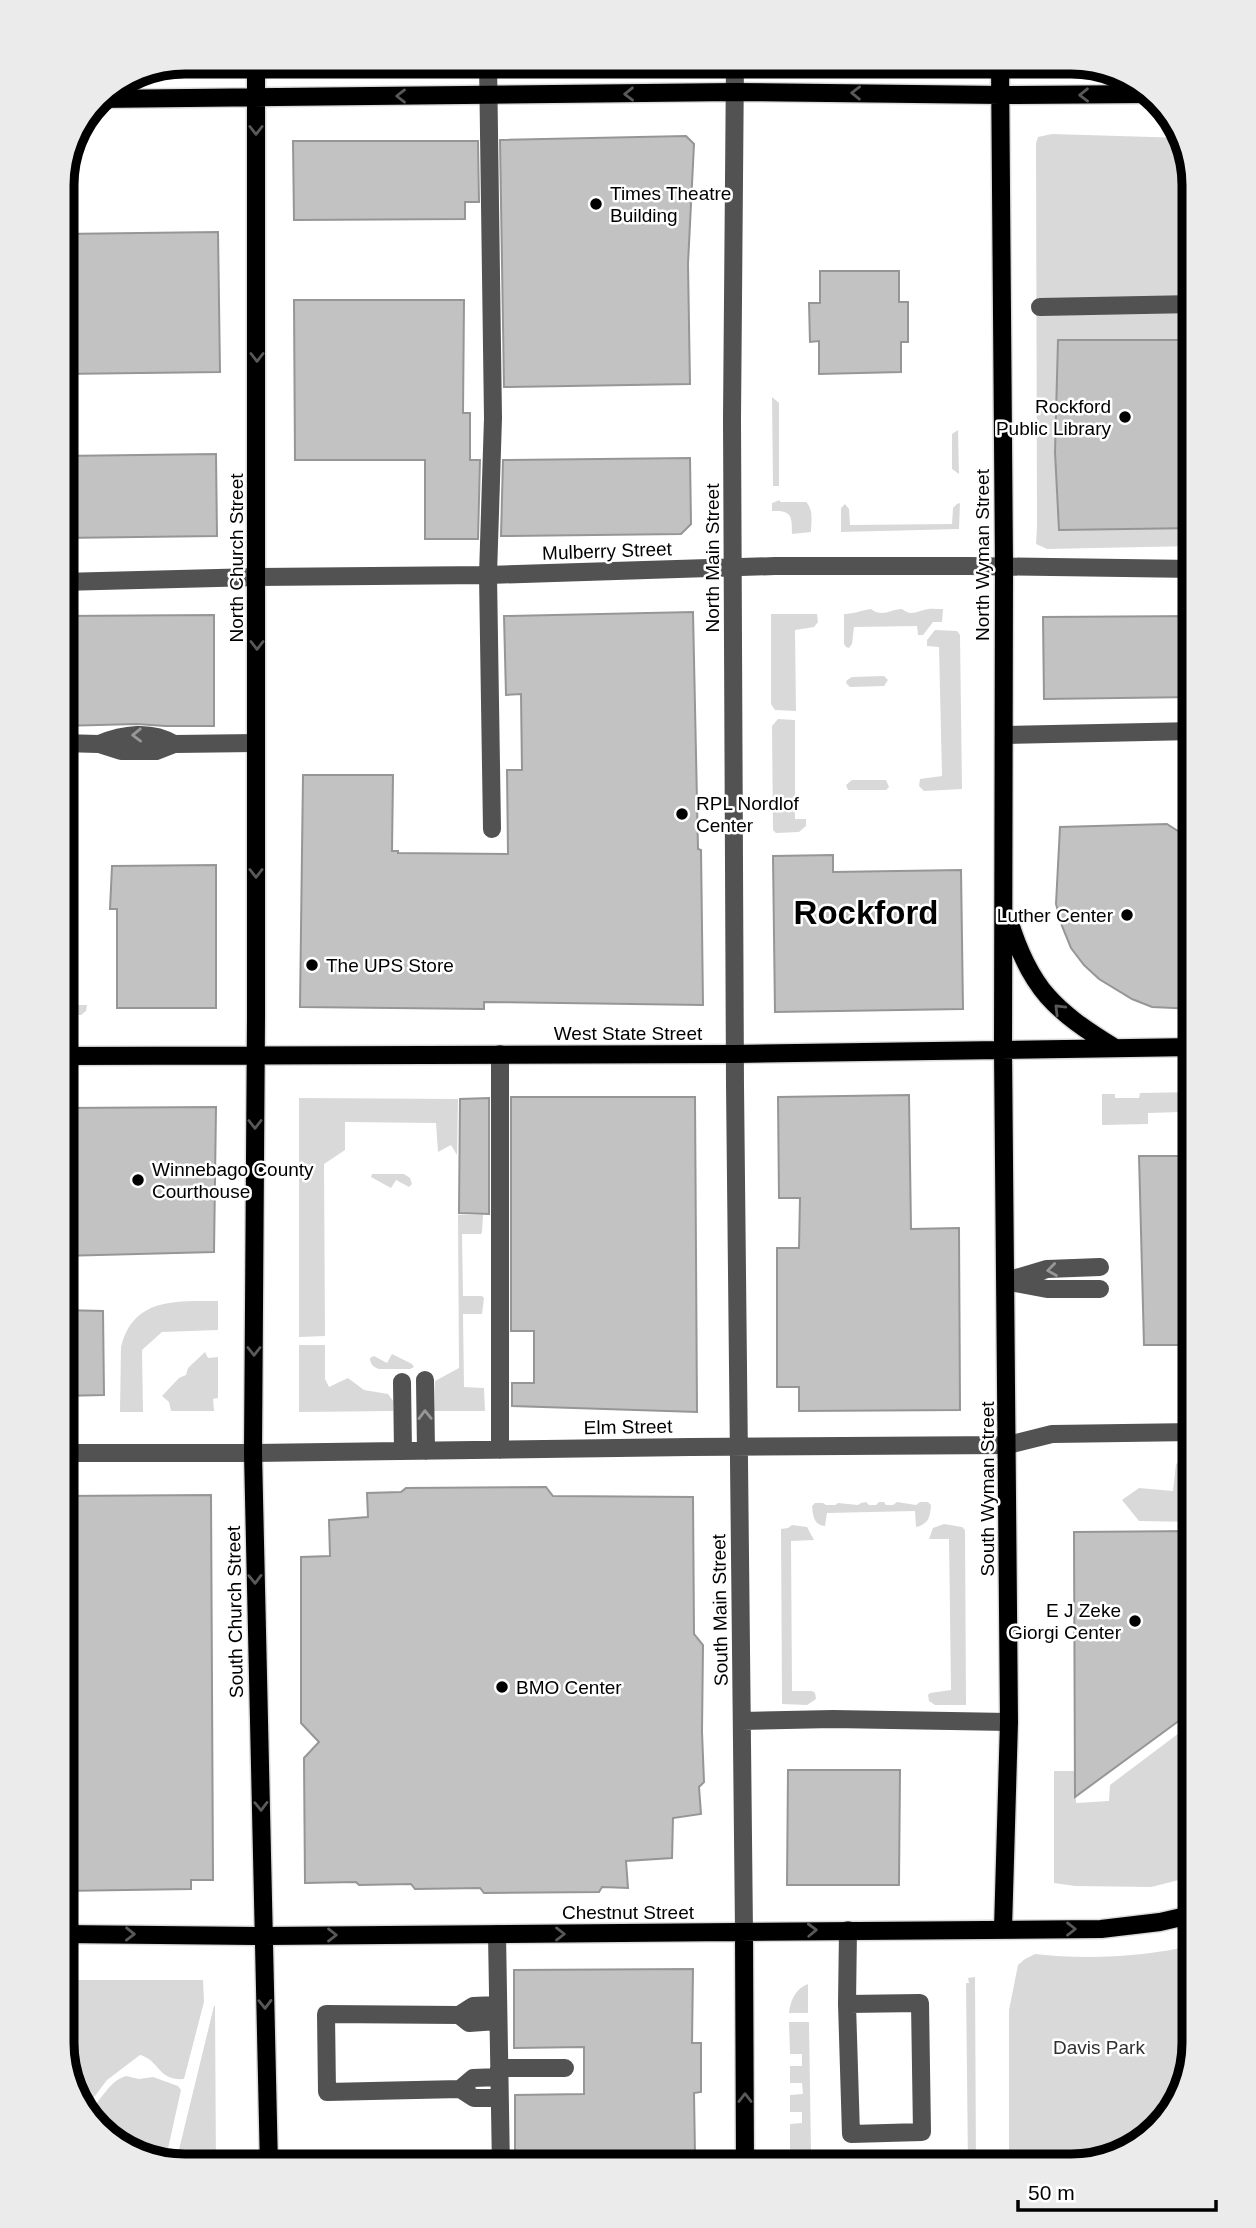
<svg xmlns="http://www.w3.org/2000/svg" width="1256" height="2228" font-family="Helvetica,sans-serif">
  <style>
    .green { fill: #d9d9d9 }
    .building { fill: #c2c2c2; stroke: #969696; stroke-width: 2 }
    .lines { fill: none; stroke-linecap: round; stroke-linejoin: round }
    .major-casing { stroke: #dbdbdb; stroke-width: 21 }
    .minor { stroke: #525252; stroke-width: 18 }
    .major { stroke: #000; stroke-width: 18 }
    .oneway { stroke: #595959 }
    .oneway2 { stroke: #979797 }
    .poi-dot { fill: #000; stroke: #fff; stroke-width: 2.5 }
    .labels { text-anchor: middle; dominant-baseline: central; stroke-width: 5; stroke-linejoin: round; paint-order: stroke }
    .poi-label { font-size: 19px; fill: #000; stroke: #fff; text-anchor: start }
    .street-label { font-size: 19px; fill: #000; stroke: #fff }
    .park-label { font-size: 19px; fill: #303030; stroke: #fff }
    .town-label { font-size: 33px; font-weight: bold; fill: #000; stroke: #fff }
    .rim { fill: none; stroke: #000; stroke-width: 9 }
  </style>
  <rect width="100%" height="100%" fill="#fff"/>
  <path class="green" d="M 1052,134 L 1185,138 L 1195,184 L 1195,546 L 1047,549 L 1036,544 L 1037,527 L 1036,143 L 1038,137 Z
    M 772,397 L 779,403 L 779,486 L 773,486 Z
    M 958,430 L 959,474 L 952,469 L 952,434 Z
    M 780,500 L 780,502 L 806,502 C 814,510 811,522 811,532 L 792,534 C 792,516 792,510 772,511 L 772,503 Z
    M 960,503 L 959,529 L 841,532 L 841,508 L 845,504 L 849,509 L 850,525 L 952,524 L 953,508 L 957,504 Z
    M 871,609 C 883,618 890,609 902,609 C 910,616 915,612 924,610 C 929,608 937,609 943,609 L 942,622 L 933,622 L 923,635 L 918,635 L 917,626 L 854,627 L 852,644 L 849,648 L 846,647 L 844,644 L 844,614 C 854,614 862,610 871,609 Z
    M 771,614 L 817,614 L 818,622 L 814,627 L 795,630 L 796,711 L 775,710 L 771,704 Z
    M 935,630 L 957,631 L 960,635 L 962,789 L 924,791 L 919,786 L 920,779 L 942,776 L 939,647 L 927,646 L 927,640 Z
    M 884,676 L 888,680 L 884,686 L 850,687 L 846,683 L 847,680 L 852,677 Z
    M 778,719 L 795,720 L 795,819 L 806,819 L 806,826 L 799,832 L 776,833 L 773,830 L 772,726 Z
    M 852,780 L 886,780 L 889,787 L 886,790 L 848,790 L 846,785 Z
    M 61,1005 L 87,1005 L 86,1011 L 81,1015 L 61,1015 Z
    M 1193,1092 L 1195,1124 L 1182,1124 L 1181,1112 L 1148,1113 L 1148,1124 L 1102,1125 L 1102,1094 L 1115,1094 L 1115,1098 L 1139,1098 L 1140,1093 Z
    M 299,1098 L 458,1099 L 457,1155 L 451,1145 L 438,1152 L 436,1123 L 345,1122 L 345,1150 L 324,1164 L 325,1336 L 299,1337 Z
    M 372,1174 L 404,1174 L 410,1178 L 412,1184 L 409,1187 L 396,1180 L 391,1188 L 371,1177 Z
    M 458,1215 L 483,1215 L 482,1232 L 481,1234 L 462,1234 L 463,1296 L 482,1296 L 484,1298 L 482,1314 L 463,1314 L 464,1387 L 484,1388 L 485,1411 L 434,1411 L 435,1381 L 459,1368 Z
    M 218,1301 L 218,1330 L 162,1332 L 142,1350 L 143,1412 L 120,1412 L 121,1347 C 133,1297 177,1301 218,1301 Z
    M 299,1345 L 325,1345 L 325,1379 L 329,1387 L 348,1378 L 364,1390 L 388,1394 L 393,1401 L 393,1411 L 299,1412 Z
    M 205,1352 L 208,1358 L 218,1357 L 218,1398 L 213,1399 L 214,1411 L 171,1411 L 169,1402 L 162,1396 L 179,1378 L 186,1375 L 188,1368 Z
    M 392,1354 L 412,1364 L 414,1367 L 410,1369 L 379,1369 C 373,1367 370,1364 370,1358 L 374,1356 L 387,1363 Z
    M 1191,1456 L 1195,1458 L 1195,1522 L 1139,1521 L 1122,1500 L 1139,1488 L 1173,1491 L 1176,1464 Z
    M 866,1502 L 869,1505 L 876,1505 L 879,1502 L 884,1502 L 886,1505 L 893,1505 L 897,1502 L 916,1505 L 920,1502 L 928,1502 L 931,1505 C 930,1517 929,1524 916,1527 L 915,1511 L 827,1513 L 825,1526 C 814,1525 813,1516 812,1506 L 815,1503 L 823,1503 L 826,1505 L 835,1505 L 838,1503 L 858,1505 L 861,1503 Z
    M 944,1524 L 962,1527 L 965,1530 L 966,1705 L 935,1705 L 929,1701 L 928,1695 L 930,1693 L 951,1690 L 949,1539 L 929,1539 L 933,1528 Z
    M 792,1525 L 807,1527 L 814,1540 L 791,1541 L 792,1691 L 812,1691 L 815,1693 L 816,1699 L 807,1705 L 782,1704 L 781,1529 L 788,1528 Z
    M 1195,1721 L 1195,1876 L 1151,1887 L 1075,1886 L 1054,1883 L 1054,1771 L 1075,1771 L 1076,1803 L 1109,1801 L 1110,1785 Z
    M 1195,1945 L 1195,2044 L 1174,2112 L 1119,2157 L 1072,2167 L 1009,2167 L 1009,2010 L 1018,1965 L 1025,1959 L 1035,1954 C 1086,1960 1144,1957 1195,1945 Z
    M 975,1977 L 976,2167 L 968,2167 L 966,1983 L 969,1983 L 968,1978 Z
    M 61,1980 L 203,1980 L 204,2002 L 184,2079 C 157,2081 160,2060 140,2055 L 107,2080 L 95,2096 L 83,2106 L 71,2091 L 61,2044 Z
    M 808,1984 L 808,2013 L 789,2013 C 790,2001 796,1988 808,1984 Z
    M 214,2006 L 215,2006 L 216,2167 L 177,2167 L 175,2166 Z
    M 789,2022 L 809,2022 L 811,2152 L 961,2151 L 961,2167 L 781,2167 L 790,2165 L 790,2124 L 802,2123 L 802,2112 L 790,2112 L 790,2095 L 803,2094 L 802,2083 L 790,2083 L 790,2066 L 802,2066 L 802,2054 L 790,2054 Z
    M 126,2076 L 139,2079 L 153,2077 L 178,2086 L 181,2090 L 165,2162 L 116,2146 L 87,2111 C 103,2101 107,2082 126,2076 Z"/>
  <path class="building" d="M 686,136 L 694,144 L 688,264 L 690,384 L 504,387 L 500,140 Z
    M 293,141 L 478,141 L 479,202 L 465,202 L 465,219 L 294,220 Z
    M 218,232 L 220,372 L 61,374 L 61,234 Z
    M 820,271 L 899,271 L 899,302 L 908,302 L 908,342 L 901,342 L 901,372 L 819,374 L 819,341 L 810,342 L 809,303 L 820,303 Z
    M 294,300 L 464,300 L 463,413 L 470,413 L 470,460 L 480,460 L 478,539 L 425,539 L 425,460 L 295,460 Z
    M 1058,340 L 1195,340 L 1195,528 L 1059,530 L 1055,452 Z
    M 216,454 L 217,536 L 61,538 L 61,456 Z
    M 690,458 L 691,524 L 681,534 L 501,536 L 503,460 Z
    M 693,612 L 698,849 L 701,850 L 703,1005 L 484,1002 L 484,1009 L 300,1007 L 303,775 L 393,775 L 392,851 L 398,851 L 398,853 L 508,854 L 507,770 L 522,770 L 521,694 L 506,695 L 504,616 Z
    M 214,615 L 214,726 L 165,726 L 137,724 L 61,726 L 61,616 Z
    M 1195,616 L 1195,697 L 1044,699 L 1043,617 Z
    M 1167,824 L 1195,842 L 1195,1009 L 1152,1007 L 1132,999 L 1099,979 L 1084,965 L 1071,948 L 1062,926 L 1056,904 L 1060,827 Z
    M 833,855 L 833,872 L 961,870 L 963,1009 L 775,1012 L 773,856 Z
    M 216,865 L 216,1008 L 117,1008 L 117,909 L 110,909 L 112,866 Z
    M 909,1095 L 911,1229 L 959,1228 L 960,1410 L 799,1411 L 799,1387 L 777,1387 L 777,1248 L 799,1248 L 800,1198 L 779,1198 L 778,1097 Z
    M 511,1097 L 695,1097 L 697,1412 L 512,1406 L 512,1383 L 534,1383 L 534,1331 L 511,1331 Z
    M 489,1098 L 489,1214 L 459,1213 L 460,1099 Z
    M 216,1107 L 214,1252 L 61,1256 L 61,1108 Z
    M 1139,1156 L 1195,1156 L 1195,1345 L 1144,1345 Z
    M 61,1310 L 103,1311 L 104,1395 L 61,1396 Z
    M 546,1487 L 553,1496 L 693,1497 L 694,1634 L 703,1645 L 702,1732 L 704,1782 L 699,1787 L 701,1814 L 673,1818 L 672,1858 L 626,1861 L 628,1888 L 602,1887 L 599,1892 L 484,1893 L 480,1888 L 415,1889 L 411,1884 L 359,1885 L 356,1882 L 305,1883 L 304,1758 L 319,1742 L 301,1723 L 301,1557 L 330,1556 L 329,1520 L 368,1517 L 367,1493 L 401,1492 L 406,1488 Z
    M 211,1495 L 213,1880 L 191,1880 L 191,1889 L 61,1891 L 61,1496 Z
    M 1195,1531 L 1195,1709 L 1075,1797 L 1074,1532 Z
    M 788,1770 L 900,1770 L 899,1885 L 787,1885 Z
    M 693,1969 L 692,2043 L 701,2043 L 701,2092 L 694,2093 L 695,2156 L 515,2158 L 515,2095 L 584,2094 L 584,2047 L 514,2048 L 514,1970 Z"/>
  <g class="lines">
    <g class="major-casing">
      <path id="major" d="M 256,61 L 256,1016 L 253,1453 L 269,2167
        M 1000,62 L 1004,566 L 1003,1049 L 1009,1722 L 1003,1929
        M 97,99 L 735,92 L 1001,95 L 1152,94
        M 1009,920 C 1030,989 1055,1011 1115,1048
        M 61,1056 L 735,1054 L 1195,1047
        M 744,1932 L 745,2167
        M 61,1934 L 264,1936 L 1101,1929 L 1160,1922 L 1195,1914"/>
    </g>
    <path class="minor" d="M 488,61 L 493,418 L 488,575 L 492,829
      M 735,61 L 732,419 L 735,1085 L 744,1932
      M 1040,307 L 1195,304
      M 61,582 L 257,577 L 488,575 L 775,566 L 969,566 L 1195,569
      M 1004,735 L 1195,731
      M 61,743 L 99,744 L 121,751 L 156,751 L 174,744 L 256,743
      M 99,744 C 123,734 151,730 174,744
      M 1006,1281 L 1047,1269 L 1100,1267
      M 1010,1282 L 1047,1289 L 1100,1289
      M 425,1380 L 426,1451
      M 402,1382 L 403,1451
      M 500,1450 L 500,1054
      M 61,1453 L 253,1453 L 690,1447 L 1008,1445 L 1052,1434 L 1195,1432
      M 742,1721 L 833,1719 L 1009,1722
      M 497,1934 L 501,2167
      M 847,2004 L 920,2003 L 922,2132 L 851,2134 L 847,2004 L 848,1930
      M 497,2005 L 473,2006 L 459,2015 L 326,2014 L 327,2092 L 460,2089 L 474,2098 L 499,2098
      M 459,2015 L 469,2023 L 497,2021
      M 499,2068 L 565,2068
      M 460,2089 L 473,2078 L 499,2077"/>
    <use href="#major" class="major"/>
  </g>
  <defs><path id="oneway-chevron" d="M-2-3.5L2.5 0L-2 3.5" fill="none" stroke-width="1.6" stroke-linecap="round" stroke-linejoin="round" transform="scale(1.75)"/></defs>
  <g class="oneway">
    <use href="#oneway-chevron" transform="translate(856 93) rotate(-179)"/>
    <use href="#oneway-chevron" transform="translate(629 94) rotate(179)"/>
    <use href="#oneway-chevron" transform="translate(1084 95) rotate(179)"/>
    <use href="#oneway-chevron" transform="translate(401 96) rotate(180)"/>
    <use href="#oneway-chevron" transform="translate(256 130) rotate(90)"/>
    <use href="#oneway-chevron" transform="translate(257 357) rotate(90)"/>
    <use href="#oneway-chevron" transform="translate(257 645) rotate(90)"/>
    <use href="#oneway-chevron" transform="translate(256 873) rotate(90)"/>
    <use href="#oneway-chevron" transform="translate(1059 1009) rotate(-135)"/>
    <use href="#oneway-chevron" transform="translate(255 1124) rotate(90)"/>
    <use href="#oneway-chevron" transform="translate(254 1351) rotate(90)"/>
    <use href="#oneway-chevron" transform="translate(255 1579) rotate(89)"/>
    <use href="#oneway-chevron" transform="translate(261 1806) rotate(89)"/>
    <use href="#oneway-chevron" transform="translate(1071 1929)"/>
    <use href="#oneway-chevron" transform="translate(812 1930) rotate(-2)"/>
    <use href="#oneway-chevron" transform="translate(130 1934) rotate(1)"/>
    <use href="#oneway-chevron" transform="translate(560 1934)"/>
    <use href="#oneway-chevron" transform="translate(332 1935)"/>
    <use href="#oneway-chevron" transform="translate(265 2004) rotate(89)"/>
    <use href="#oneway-chevron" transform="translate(745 2098) rotate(-90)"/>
  </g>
  <g class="oneway2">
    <use href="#oneway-chevron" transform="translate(137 735) rotate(179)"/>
    <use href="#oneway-chevron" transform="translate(1052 1270) rotate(172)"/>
    <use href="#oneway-chevron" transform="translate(425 1415) rotate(-91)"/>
  </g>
  <g class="poi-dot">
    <circle cx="596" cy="204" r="7"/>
    <circle cx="1125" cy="417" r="7"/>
    <circle cx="682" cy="814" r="7"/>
    <circle cx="1127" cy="915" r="7"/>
    <circle cx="312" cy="965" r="7"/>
    <circle cx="138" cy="1180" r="7"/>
    <circle cx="1135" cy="1621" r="7"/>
    <circle cx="502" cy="1687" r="7"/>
  </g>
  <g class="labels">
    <g class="poi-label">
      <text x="610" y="193">Times Theatre<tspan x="610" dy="22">Building</tspan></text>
      <text x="1111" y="406" text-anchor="end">Rockford<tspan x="1111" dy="22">Public Library</tspan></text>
      <text x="696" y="803">RPL Nordlof<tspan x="696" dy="22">Center</tspan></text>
      <text x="1113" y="915" text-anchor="end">Luther Center</text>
      <text x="326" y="965">The UPS Store</text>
      <text x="152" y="1169">Winnebago County<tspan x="152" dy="22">Courthouse</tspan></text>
      <text x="1121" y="1610" text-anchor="end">E J Zeke<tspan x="1121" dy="22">Giorgi Center</tspan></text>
      <text x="516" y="1687">BMO Center</text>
    </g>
    <g class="street-label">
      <text transform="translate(607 551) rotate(-2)">Mulberry Street</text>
      <text transform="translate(982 555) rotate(-90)">North Wyman Street</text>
      <text transform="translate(236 558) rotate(-90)">North Church Street</text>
      <text transform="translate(712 558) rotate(-90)">North Main Street</text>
      <text x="628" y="1033">West State Street</text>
      <text transform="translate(628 1427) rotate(-1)">Elm Street</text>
      <text transform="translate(987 1489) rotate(-90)">South Wyman Street</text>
      <text transform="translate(720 1610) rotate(-91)">South Main Street</text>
      <text transform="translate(235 1612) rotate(-91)">South Church Street</text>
      <text x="628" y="1912">Chestnut Street</text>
    </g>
    <g class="park-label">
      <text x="1099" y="2047">Davis Park</text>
    </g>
    <g class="town-label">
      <text x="866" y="912">Rockford</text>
    </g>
  </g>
  <path d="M0 0H1256V2228H0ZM185 74H1071A111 111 0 0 1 1182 185V2043A111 111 0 0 1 1071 2154H185A111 111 0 0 1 74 2043V185A111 111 0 0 1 185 74Z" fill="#ebebeb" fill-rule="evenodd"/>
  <path class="rim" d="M185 74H1071A111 111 0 0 1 1182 185V2043A111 111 0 0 1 1071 2154H185A111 111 0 0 1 74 2043V185A111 111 0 0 1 185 74Z"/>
  <path d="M1018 2200v10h198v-10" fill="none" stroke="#000000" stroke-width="3.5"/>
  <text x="1028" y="2200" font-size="21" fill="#000000" stroke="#ffffff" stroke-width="5" paint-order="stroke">50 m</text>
</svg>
